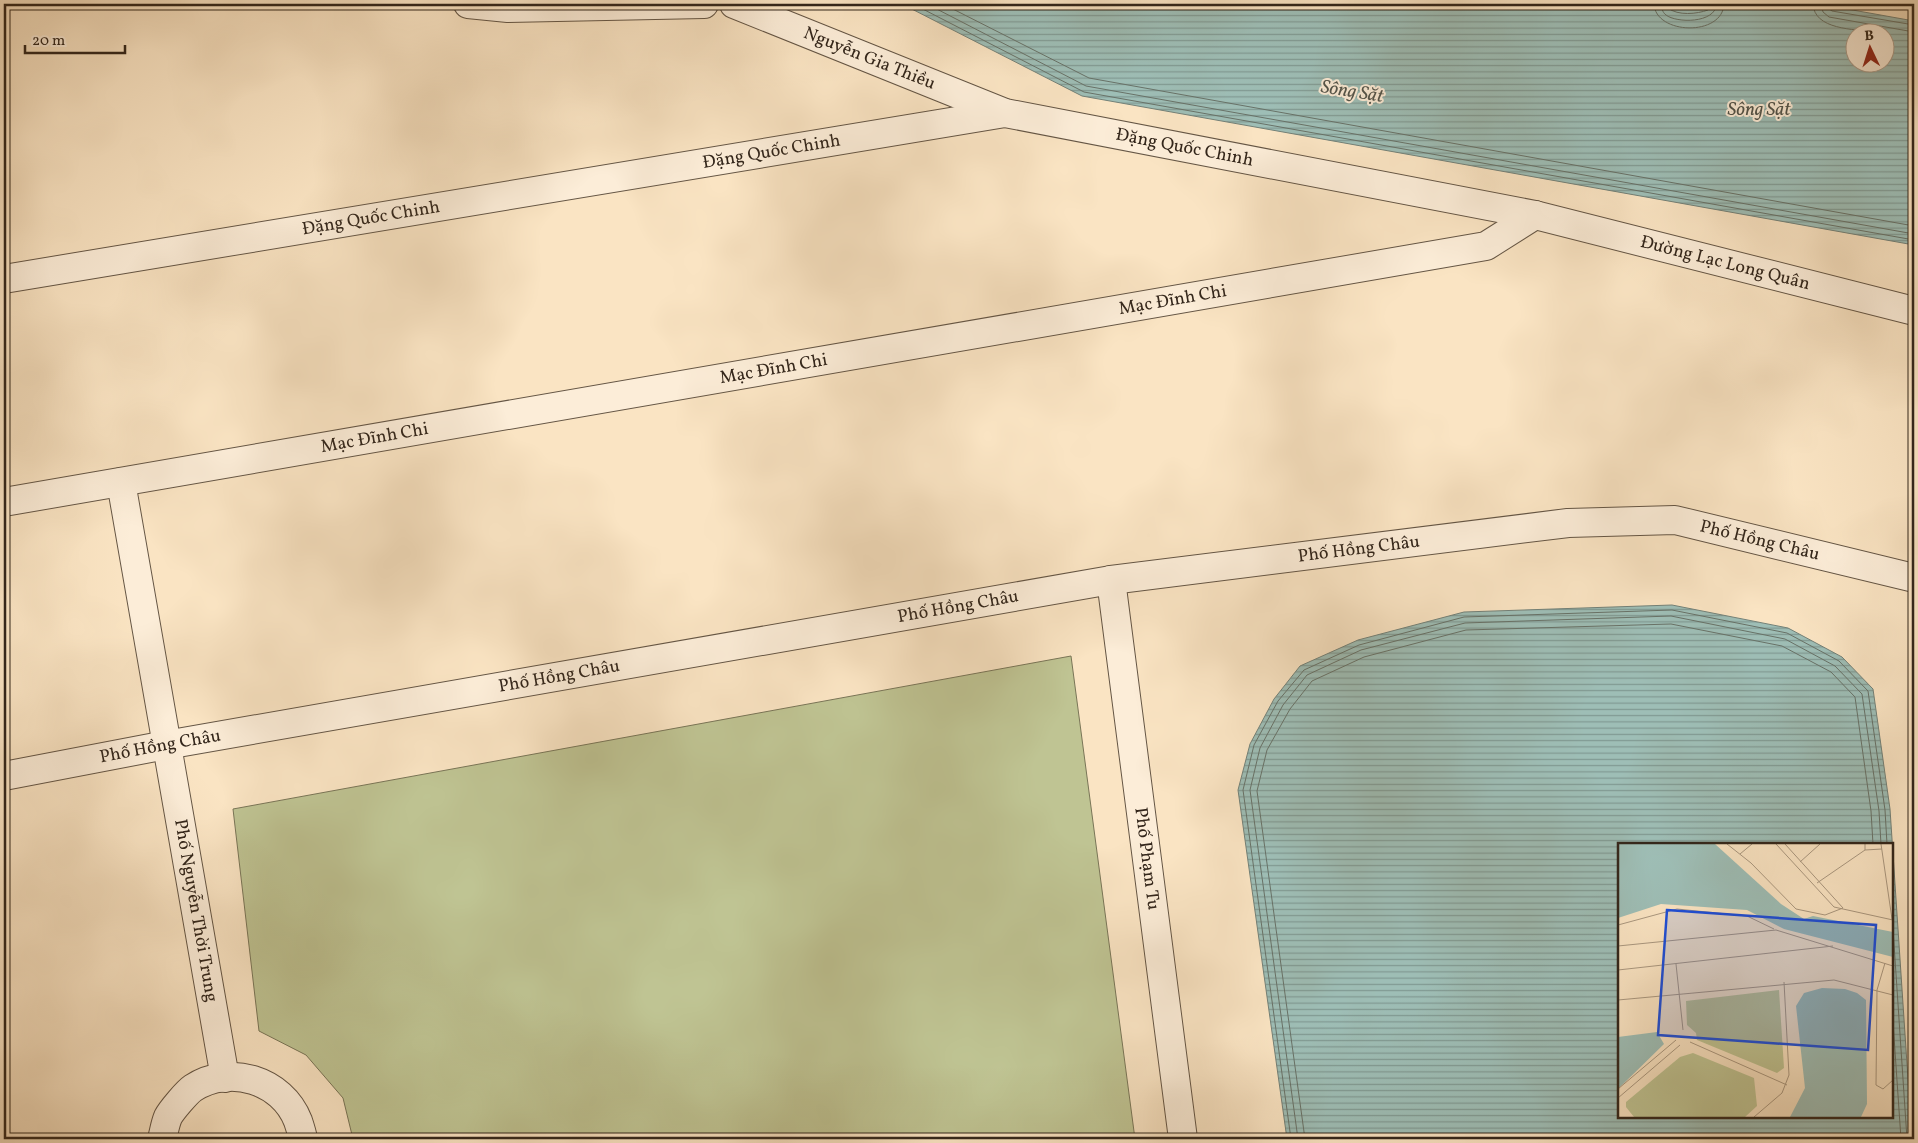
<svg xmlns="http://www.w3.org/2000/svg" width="1918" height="1143" font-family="Vollkorn,serif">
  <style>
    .green { fill: #bfc493; stroke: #797557 }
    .water { fill: url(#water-rules); stroke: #738178; fill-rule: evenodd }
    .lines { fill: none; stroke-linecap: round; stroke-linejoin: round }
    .shore { stroke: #687268; stroke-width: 1 }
    .minor-casing { stroke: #655645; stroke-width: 30 }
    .tertiary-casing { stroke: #655645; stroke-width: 30 }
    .minor { stroke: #fcedd8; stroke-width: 28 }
    .tertiary { stroke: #fcedd8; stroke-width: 28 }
    .labels { text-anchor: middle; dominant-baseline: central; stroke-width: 4; stroke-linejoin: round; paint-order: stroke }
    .street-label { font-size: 18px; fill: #33261b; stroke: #fcedd8 }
    .water-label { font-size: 19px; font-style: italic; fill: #53544a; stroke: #fcedd8 }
    .inset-road { fill: none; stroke: #aa9880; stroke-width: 1 }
    .view { fill: #1d4ed8; fill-opacity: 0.15; stroke: #1d4ed8; stroke-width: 2.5 }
    .inset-edge { fill: none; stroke: #33261b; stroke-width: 2.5 }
  </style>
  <defs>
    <pattern id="water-rules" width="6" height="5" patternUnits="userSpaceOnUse" patternTransform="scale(1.25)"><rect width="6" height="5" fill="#9ebeb6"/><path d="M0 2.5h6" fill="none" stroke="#819a93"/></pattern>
  </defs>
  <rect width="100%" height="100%" fill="#fae4c3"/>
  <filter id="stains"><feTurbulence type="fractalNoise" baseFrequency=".004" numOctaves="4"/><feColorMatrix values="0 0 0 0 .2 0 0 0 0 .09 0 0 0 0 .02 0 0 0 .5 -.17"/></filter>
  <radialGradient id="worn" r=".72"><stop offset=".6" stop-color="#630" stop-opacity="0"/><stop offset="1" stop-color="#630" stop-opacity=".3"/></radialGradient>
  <path class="green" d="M 1071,656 L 1135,1139 L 353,1139 L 343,1098 L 306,1055 L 259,1031 L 233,809 Z"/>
  <path class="water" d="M 902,4 L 1655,4 L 1694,9 L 1714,4 L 1819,4 L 1914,21 L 1914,245 L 1082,96 ZM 1856,32 L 1886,32 L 1886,62 L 1856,62 Z
    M 1672,605 L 1788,628 L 1842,657 L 1873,689 L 1890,809 L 1912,1139 L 1287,1139 L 1238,790 L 1250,744 L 1274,699 L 1300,666 L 1358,640 L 1464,612 ZM 1619,844 L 1892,844 L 1892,1117 L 1619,1117 Z"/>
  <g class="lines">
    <path class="shore" d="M 913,4 L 1084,92 L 1914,240
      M 927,4 L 1086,86 L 1914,234
      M 943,4 L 1089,78 L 1914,226
      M 1654,4 C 1655,35 1723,37 1724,4
      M 1661,4 C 1662,8 1662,12 1666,15 C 1676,23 1715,24 1717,4
      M 1668,4 L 1668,8 C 1678,16 1697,14 1708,10 L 1710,4
      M 1813,4 C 1814,30 1854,29 1874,32
      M 1821,4 L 1823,12 L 1829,17 L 1914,32
      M 1827,4 L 1828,8 L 1832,11 L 1914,25
      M 1892,914 L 1907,1139
      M 1892,1007 L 1901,1139
      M 1291,1139 L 1243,790 L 1254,745 L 1278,701 L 1304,670 L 1359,645 L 1464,617 L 1672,610 L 1787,633 L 1839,661 L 1868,691 L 1885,810 L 1887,844
      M 1298,1139 L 1250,790 L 1260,748 L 1283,705 L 1307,675 L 1361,650 L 1465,623 L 1671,616 L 1785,639 L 1835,666 L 1862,694 L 1879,811 L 1881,844
      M 1305,1139 L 1257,791 L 1267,750 L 1290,709 L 1312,681 L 1364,657 L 1466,630 L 1671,624 L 1782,646 L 1831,672 L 1855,697 L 1871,811 L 1873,844"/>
    <g class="minor-casing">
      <g id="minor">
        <path id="s1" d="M 4,279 L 1005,113"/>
        <path id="s2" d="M 121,482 L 225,1078"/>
        <path id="s3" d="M 4,502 L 1486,246 L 1535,215"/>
        <path id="s4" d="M 1111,580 L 1183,1139"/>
        <path id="s5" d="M 4,776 L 166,745 L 1111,580 L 1568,523 L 1675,520 L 1914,578"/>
        <path d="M 162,1139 C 164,1132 165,1124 168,1117 C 171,1111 187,1092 193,1088 C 230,1064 282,1080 298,1121 C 300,1127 302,1133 303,1139"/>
      </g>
    </g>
    <g class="tertiary-casing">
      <g id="tertiary">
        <path d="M 468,4 L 508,8 L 704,4"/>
        <path id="s6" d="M 734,4 L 1005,113 L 1535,215 L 1914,311"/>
      </g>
    </g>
    <use href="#minor" class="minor"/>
    <use href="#tertiary" class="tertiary"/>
  </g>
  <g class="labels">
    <g class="street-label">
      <text stroke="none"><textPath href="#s6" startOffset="146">Nguyễn Gia Thiều</textPath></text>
      <text stroke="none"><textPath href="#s6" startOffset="475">Đặng Quốc Chinh</textPath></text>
      <text stroke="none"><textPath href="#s1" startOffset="778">Đặng Quốc Chinh</textPath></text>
      <text stroke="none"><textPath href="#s1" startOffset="372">Đặng Quốc Chinh</textPath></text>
      <text stroke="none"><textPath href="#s6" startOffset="1028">Đường Lạc Long Quân</textPath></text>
      <text stroke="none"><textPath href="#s3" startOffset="1186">Mạc Đĩnh Chi</textPath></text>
      <text stroke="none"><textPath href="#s3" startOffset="781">Mạc Đĩnh Chi</textPath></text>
      <text stroke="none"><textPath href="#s3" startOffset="376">Mạc Đĩnh Chi</textPath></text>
      <text stroke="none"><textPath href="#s5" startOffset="1779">Phố Hồng Châu</textPath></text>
      <text stroke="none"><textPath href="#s5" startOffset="1374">Phố Hồng Châu</textPath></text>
      <text stroke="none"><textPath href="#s5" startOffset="969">Phố Hồng Châu</textPath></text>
      <text stroke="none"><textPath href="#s5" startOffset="564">Phố Hồng Châu</textPath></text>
      <text stroke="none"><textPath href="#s5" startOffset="159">Phố Hồng Châu</textPath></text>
      <text stroke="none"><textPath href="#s4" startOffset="281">Phố Phạm Tu</textPath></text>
      <text stroke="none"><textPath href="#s2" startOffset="435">Phố Nguyễn Thời Trung</textPath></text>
    </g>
    <g class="water-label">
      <text transform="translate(1352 92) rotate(9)">Sông Sặt</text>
      <text x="1759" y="110">Sông Sặt</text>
    </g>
  </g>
  <g transform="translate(1618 843)">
    <rect width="275" height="275" fill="#fae4c3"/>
    <path d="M 161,147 L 166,225 L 159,230 L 79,197 L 78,190 L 69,182 L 68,158 ZM 75,210 L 136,235 L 139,263 L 127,274 L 16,274 L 8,264 L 8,259 L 62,214 Z" fill="#bfc493"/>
    <path d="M 0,1 L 97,1 L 163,61 L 186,76 L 195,73 L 275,89 L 275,114 L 166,86 L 129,67 L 43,61 L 0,75 ZM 204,145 L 227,146 L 239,150 L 248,157 L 249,261 L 243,274 L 172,274 L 187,245 L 178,163 L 186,150 ZM 39,189 L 46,201 L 0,246 L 0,194 Z" fill="#9ebeb6"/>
    <path class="inset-road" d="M 109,1 L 133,20 L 178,66 L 207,72 L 225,65M 158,1 L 216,64 L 275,77M 167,1 L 225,65M 247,1 L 247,7 L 264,6M 263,1 L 274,76M 122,11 L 134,1M 182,19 L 202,1M 199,40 L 247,7M 0,82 L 59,66 L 129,73 L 156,86M 0,103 L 158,87 L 275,123M 267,120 L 259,147 L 258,242 L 265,246 L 275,237M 58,121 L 65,187M 0,127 L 215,103M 0,157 L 216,137 L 275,152M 72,199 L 169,242M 0,246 L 58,197M 0,255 L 62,202M 136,274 L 164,250 L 171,232 L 166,139"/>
    <path class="view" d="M 49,67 L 258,82 L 250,207 L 40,192 Z"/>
    <rect width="275" height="275" class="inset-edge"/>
  </g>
  <rect width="1918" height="1143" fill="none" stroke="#fae4c3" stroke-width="20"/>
  <rect x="5" y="5" width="1908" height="1133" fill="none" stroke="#33261b" stroke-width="2.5"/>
  <rect x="10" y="10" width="1898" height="1123" fill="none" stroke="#33261b"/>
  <g transform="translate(1870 48) rotate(356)"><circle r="24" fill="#fcedd8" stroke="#ac9d8c"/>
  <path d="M0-4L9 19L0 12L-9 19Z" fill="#8f2418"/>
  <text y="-8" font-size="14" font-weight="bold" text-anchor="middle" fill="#33261b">B</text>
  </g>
  <path d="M25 45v8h100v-8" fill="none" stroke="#33261b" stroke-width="2.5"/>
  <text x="32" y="45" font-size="15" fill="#33261b" stroke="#fcedd8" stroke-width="4" paint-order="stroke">20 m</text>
  <rect width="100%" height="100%" filter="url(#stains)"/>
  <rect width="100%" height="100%" fill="url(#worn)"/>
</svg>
